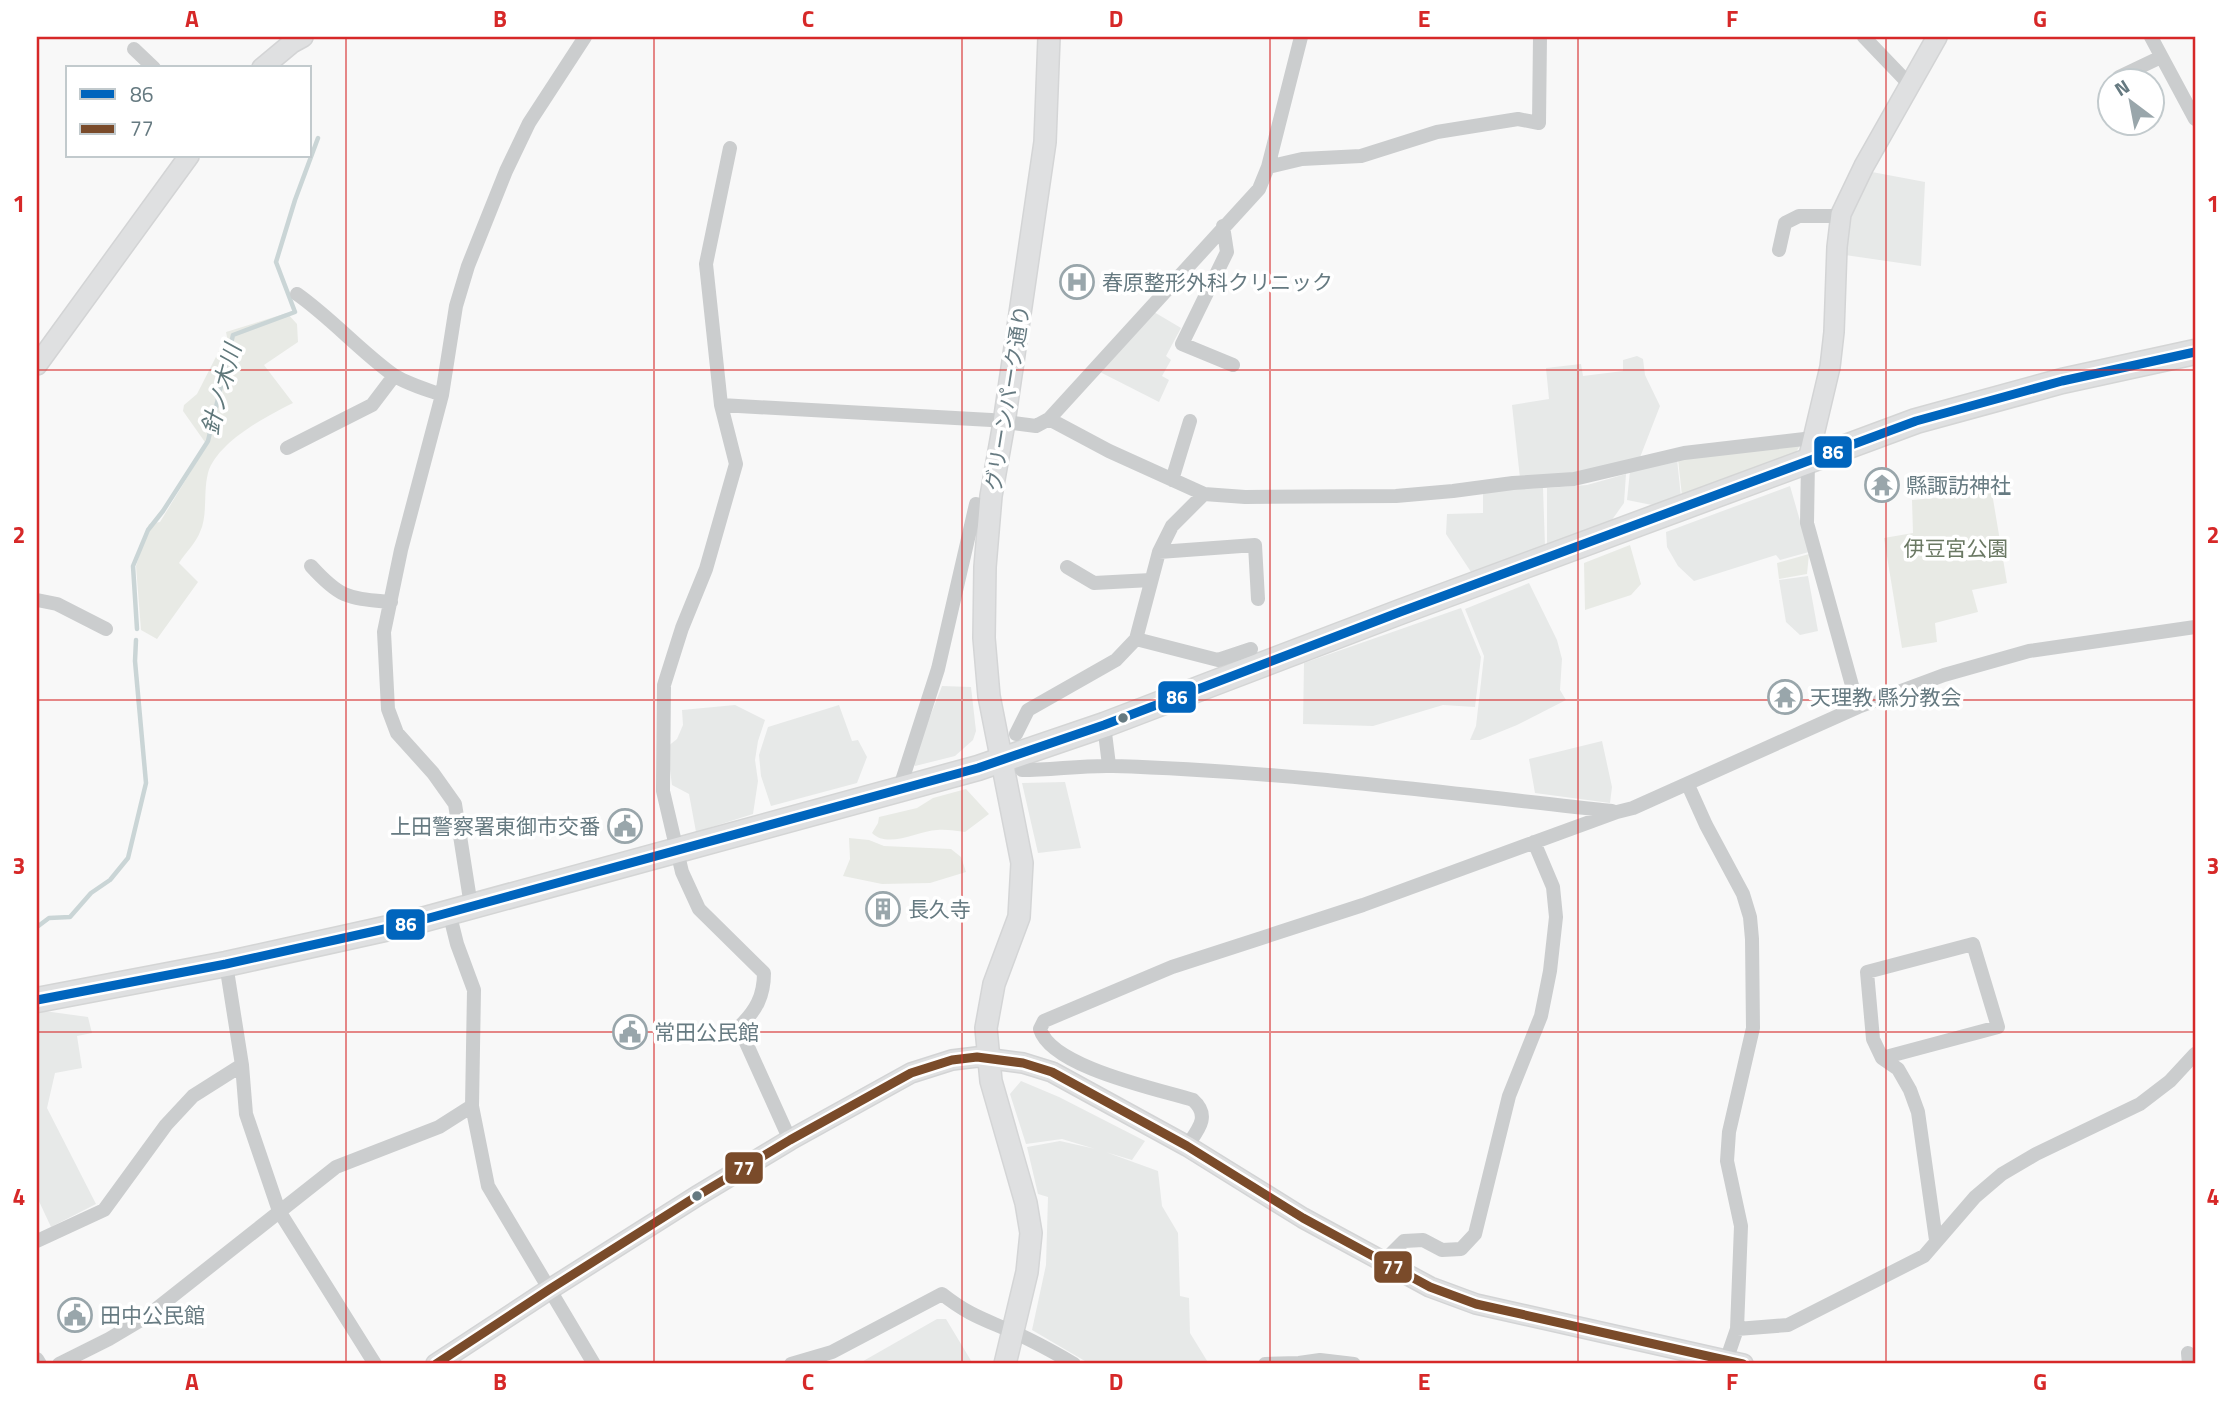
<svg xmlns="http://www.w3.org/2000/svg" width="2232" height="1401" font-family="'Titillium Web','Noto Sans JP',sans-serif">
  <style>
    .built { fill: #e7e9e8 }
    .green { fill: #e8eae5 }
    .lines { fill: none; stroke-linecap: round; stroke-linejoin: round }
    .stream { stroke: #cad5d6; stroke-width: 4.5 }
    .secondary-casing { stroke: #d3d4d5; stroke-width: 22 }
    .primary-casing { stroke: #d4d5d6; stroke-width: 24 }
    .highway-casing { stroke: #d4d5d5; stroke-width: 27 }
    .street { stroke: #cbcdce; stroke-width: 14 }
    .secondary { stroke: #dfe0e1; stroke-width: 19 }
    .primary { stroke: #dfe0e1; stroke-width: 21 }
    .highway { stroke: #dfe0e1; stroke-width: 24 }
    .bus-1-casing { stroke: #fff; stroke-width: 14 }
    .bus-2-casing { stroke: #fff; stroke-width: 14 }
    .bus-1 { stroke: #0065bd; stroke-width: 9 }
    .bus-2 { stroke: #7a4b2a; stroke-width: 9 }
    .grid { fill: none; stroke: #d62828; stroke-width: 2; stroke-opacity: 0.55 }
    .bus-dot { fill: #667a81; stroke: #fff; stroke-width: 2.5 }
    .labels { text-anchor: middle; dominant-baseline: central; stroke-width: 7; stroke-linejoin: round; paint-order: stroke }
    .poi-label { font-size: 21px; fill: #667a81; stroke: #fff; text-anchor: start }
    .street-label { font-size: 21px; fill: #667a81; stroke: #fff }
    .park-label { font-size: 21px; fill: #6b7964; stroke: #fff }
    .water-label { font-size: 23px; font-style: italic; fill: #60787b; stroke: #fff }
    .line-badge { stroke: #fff; stroke-width: 2.5 }
    .badge-label { font-size: 19px; text-anchor: middle; font-weight: bold; fill: #fff }
    .neatline { fill: none; stroke: #d62828; stroke-width: 2.5 }
    .grid-label { font-size: 23px; text-anchor: middle; font-weight: bold; fill: #d62828 }
  </style>
  <rect width="100%" height="100%" fill="#f8f8f8"/>
  <path class="built" d="M 1872,172 L 1925,182 L 1921,266 L 1845,255 L 1847,227 L 1853,203 Z
    M 1154,312 L 1181,328 L 1166,356 L 1171,360 L 1162,376 L 1169,380 L 1159,402 L 1098,371 Z
    M 1637,356 L 1643,359 L 1645,375 L 1660,406 L 1639,460 L 1574,473 L 1520,478 L 1512,405 L 1549,399 L 1546,368 L 1581,364 L 1583,376 L 1623,371 L 1623,360 Z
    M 1677,459 L 1681,497 L 1657,506 L 1627,500 L 1630,471 Z
    M 1626,474 L 1624,503 L 1609,524 L 1547,546 L 1547,488 L 1587,485 Z
    M 1790,486 L 1809,552 L 1780,560 L 1776,555 L 1694,581 L 1678,566 L 1667,547 L 1666,532 Z
    M 1543,488 L 1545,546 L 1471,572 L 1446,534 L 1447,514 L 1483,513 L 1483,491 Z
    M 1808,576 L 1818,631 L 1800,635 L 1786,622 L 1779,580 Z
    M 1529,583 L 1557,640 L 1562,659 L 1560,690 L 1566,700 L 1517,725 L 1480,740 L 1470,740 L 1476,726 L 1484,656 L 1465,609 Z
    M 1461,608 L 1481,657 L 1475,707 L 1443,705 L 1373,726 L 1303,724 L 1304,663 Z
    M 942,686 L 971,687 L 976,731 L 973,740 L 955,756 L 915,766 L 912,762 Z
    M 735,705 L 765,720 L 758,741 L 755,760 L 758,781 L 753,814 L 696,832 L 689,794 L 672,785 L 667,747 L 677,739 L 683,725 L 682,710 Z
    M 839,705 L 852,741 L 858,740 L 867,757 L 857,783 L 771,806 L 761,776 L 759,755 L 768,727 Z
    M 1602,741 L 1612,787 L 1610,803 L 1535,793 L 1529,759 Z
    M 1065,782 L 1081,848 L 1038,853 L 1022,783 Z
    M 44,1011 L 88,1017 L 92,1033 L 77,1036 L 82,1068 L 55,1073 L 47,1108 L 96,1204 L 51,1227 L 37,1197 L 37,1012 Z
    M 1021,1081 L 1059,1097 L 1145,1141 L 1132,1160 L 1062,1139 L 1026,1144 L 1010,1094 Z
    M 1060,1141 L 1100,1150 L 1158,1171 L 1162,1206 L 1178,1233 L 1180,1296 L 1189,1298 L 1190,1333 L 1209,1364 L 1090,1364 L 1032,1330 L 1046,1265 L 1048,1197 L 1038,1194 L 1027,1147 Z
    M 937,1319 L 946,1319 L 973,1364 L 858,1364 Z"/>
  <path class="green" d="M 287,313 L 297,324 L 298,342 L 264,365 L 293,403 C 267,416 217,442 208,473 C 203,492 208,515 200,532 C 196,543 185,553 179,563 L 198,582 L 157,639 L 141,630 L 136,566 L 149,524 L 160,522 L 207,445 L 183,411 L 184,405 L 197,394 L 222,345 L 228,342 L 226,332 Z
    M 1801,444 L 1796,452 L 1682,496 L 1678,459 Z
    M 1992,493 L 2007,583 L 1972,590 L 1978,612 L 1935,623 L 1937,642 L 1902,648 L 1884,538 L 1913,533 L 1912,500 Z
    M 1630,545 L 1641,584 L 1631,595 L 1585,610 L 1584,563 Z
    M 1809,554 L 1807,574 L 1779,579 L 1777,563 Z
    M 966,789 L 989,814 L 965,832 C 956,831 946,829 937,830 C 918,831 888,849 872,833 L 878,823 L 879,817 L 917,808 L 933,798 Z
    M 849,838 L 869,840 L 884,846 L 951,849 L 961,857 L 966,872 L 930,883 L 882,884 L 843,876 L 850,859 Z"/>
  <g class="lines">
    <path class="stream" d="M 137,629 L 133,566 L 148,530 L 163,511 L 208,441 L 233,335 L 295,312 L 276,262 L 295,200 L 318,138
      M 37,927 L 49,918 L 70,917 L 91,893 L 110,880 L 128,858 L 146,783 L 135,661 L 136,640"/>
    <g class="secondary-casing">
      <path id="secondary" d="M 262,68 L 292,43 L 303,37
        M 37,365 L 189,156
        M 1808,460 L 1830,367 L 1834,332 L 1837,247 L 1841,214 L 1864,166 L 1937,37
        M 436,1364 L 550,1289 L 697,1196 L 790,1140 L 911,1073 L 952,1060 L 977,1057 L 1023,1063 L 1052,1072 L 1187,1146 L 1303,1218 L 1430,1287 L 1476,1304 L 1743,1364"/>
    </g>
    <g class="primary-casing">
      <path id="primary" d="M 1005,1364 L 1027,1272 L 1031,1233 L 1026,1203 L 991,1081 L 986,1028 L 994,984 L 1019,917 L 1022,863 L 989,696 L 984,638 L 985,567 L 991,496 L 1004,423 L 1045,142 L 1049,37"/>
    </g>
    <g class="highway-casing">
      <path id="highway" d="M 37,1000 L 226,964 L 407,924 L 978,768 L 1104,725 L 1400,612 L 1916,421 L 2062,381 L 2195,352"/>
    </g>
    <path class="street" d="M 1864,37 L 1910,85
      M 2151,37 L 2195,119
      M 134,49 L 154,68
      M 2119,77 L 2161,57
      M 730,148 L 706,264 L 721,405 L 736,464 L 706,569 L 682,628 L 664,685 L 663,791 L 682,872 L 699,909 L 764,973 C 764,996 756,1011 739,1027 L 790,1140
      M 1268,167 L 1302,159 L 1361,156 L 1437,132 L 1518,119 L 1539,123 L 1540,37
      M 1223,226 L 1227,252 L 1182,344 L 1233,365
      M 1779,250 L 1785,223 L 1799,216 L 1841,216
      M 297,294 C 331,318 358,349 392,374 C 406,384 426,389 442,395
      M 721,405 L 991,420 L 1036,426 L 1049,419 L 1259,189 L 1268,167 L 1301,37
      M 1049,419 L 1109,451 L 1204,494 L 1245,497 L 1396,496 L 1453,491 L 1513,483 L 1574,479 L 1684,453 L 1813,438
      M 287,448 L 372,405 L 394,376
      M 1808,460 L 1807,523 L 1858,707
      M 1172,480 L 1190,421
      M 1159,552 L 1255,545 L 1258,599
      M 311,566 C 341,599 348,598 391,602
      M 1067,567 L 1094,583 L 1151,580
      M 37,600 L 57,604 L 106,629
      M 1136,639 L 1218,660 L 1251,649
      M 1104,725 L 1109,765
      M 1016,734 L 1028,710 L 1116,660 L 1136,639 L 1159,552 L 1172,526 L 1204,494
      M 1022,770 C 1052,770 1083,765 1113,766 C 1280,771 1446,793 1612,811
      M 1688,785 L 1706,825 L 1743,894 L 1750,917 L 1752,939 L 1753,1028 L 1729,1132 L 1727,1161 L 1741,1226 L 1737,1329 L 1726,1361
      M 899,790 L 938,669 L 976,504 L 991,507
      M 471,906 L 455,804 L 433,773 L 397,733 L 388,709 L 384,632 L 401,550 L 442,395 L 456,306 L 468,266 L 506,171 L 529,123 L 585,37
      M 449,912 L 457,944 L 474,990 L 472,1106 L 488,1186 L 594,1364
      M 226,964 L 242,1065 L 246,1114 L 279,1211 L 375,1364
      M 1882,1058 L 1998,1027 L 1973,944 L 1867,972 L 1873,1039 L 1882,1058 L 1898,1069 L 1910,1090 L 1918,1112 L 1936,1240
      M 1187,1146 C 1198,1130 1211,1116 1193,1100 C 1157,1089 1051,1067 1040,1029 L 1044,1021 L 1172,967 L 1363,905 L 1617,812 L 1633,808 L 1858,707 L 1944,675 L 2029,651 L 2195,627
      M 37,1241 L 104,1210 L 166,1125 L 193,1096 L 242,1065
      M 1382,1263 L 1404,1241 L 1423,1240 L 1442,1250 L 1461,1249 L 1475,1234 L 1509,1096 L 1541,1016 L 1550,971 L 1556,917 L 1553,887 L 1534,842
      M 1737,1329 L 1788,1325 L 1924,1256 L 1975,1197 L 2002,1174 L 2036,1154 L 2140,1104 L 2170,1081 L 2195,1054
      M 2188,1353 L 2189,1364
      M 37,1359 L 40,1364
      M 59,1364 L 109,1339 L 146,1317 L 336,1167 L 439,1127 L 472,1106
      M 791,1364 L 832,1352 L 942,1294 C 970,1316 984,1319 1015,1333 C 1036,1342 1055,1353 1074,1364
      M 1265,1364 L 1299,1363 L 1320,1360 L 1354,1364"/>
    <use href="#secondary" class="secondary"/>
    <use href="#primary" class="primary"/>
    <use href="#highway" class="highway"/>
    <g class="bus-1-casing">
      <path id="bus-1" d="M 37,1000 L 226,964 L 407,924 L 978,768 L 1104,725 L 1400,612 L 1916,421 L 2062,381 L 2195,352"/>
    </g>
    <g class="bus-2-casing">
      <path id="bus-2" d="M 436,1364 L 550,1289 L 697,1196 L 790,1140 L 911,1073 L 952,1060 L 977,1057 L 1023,1063 L 1052,1072 L 1187,1146 L 1303,1218 L 1430,1287 L 1476,1304 L 1743,1364"/>
    </g>
    <use href="#bus-1" class="bus-1"/>
    <use href="#bus-2" class="bus-2"/>
  </g>
  <path class="grid" d="M 346,37 L 346,1364M 654,37 L 654,1364M 962,37 L 962,1364M 1270,37 L 1270,1364M 1578,37 L 1578,1364M 1886,37 L 1886,1364M 37,370 L 2195,370M 37,700 L 2195,700M 37,1032 L 2195,1032"/>
  <defs>
    <g id="hospital-ring" transform="scale(1.75)"><circle r="9.5" fill="#fff" stroke="#99a6ab" stroke-width="1.5"/><path d="M-5-5h3v3.5h4V-5h3V5h-3V1.5h-4V5h-3Z" fill="#99a6ab"/></g>
    <g id="temple-ring" transform="scale(1.75)"><circle r="9.5" fill="#fff" stroke="#99a6ab" stroke-width="1.5"/><path d="M0-6L5-2H3V0L6.5 2.5H4V6H1.5V3h-3V6H-4V2.5H-6.5L-3 0V-2H-5Z" fill="#99a6ab"/></g>
    <g id="civic-ring" transform="scale(1.75)"><circle r="9.5" fill="#fff" stroke="#99a6ab" stroke-width="1.5"/><path d="M-.6-6.5H3V-4.5H.6V-3L4-1V1h2V6H-6V1h2V-1L-.6-3ZM-1.2 2.5V6h2.4V2.5Z" fill="#99a6ab"/></g>
    <g id="building-ring" transform="scale(1.75)"><circle r="9.5" fill="#fff" stroke="#99a6ab" stroke-width="1.5"/><path d="M-4-6H4V6H1V3H-1V6H-4ZM-2.5-4.3h1.7v1.8h-1.7ZM.8-4.3h1.7v1.8H.8ZM-2.5-1h1.7V.8h-1.7ZM.8-1h1.7V.8H.8Z" fill="#99a6ab"/></g>
  </defs>
  <g fill-rule="evenodd">
    <use href="#hospital-ring" x="1077" y="282"/>
    <use href="#temple-ring" x="1882" y="485"/>
    <use href="#temple-ring" x="1785" y="697"/>
    <use href="#civic-ring" x="625" y="826"/>
    <use href="#building-ring" x="883" y="909"/>
    <use href="#civic-ring" x="630" y="1032"/>
    <use href="#civic-ring" x="75" y="1315"/>
  </g>
  <g class="bus-dot">
    <circle cx="1123" cy="718" r="6"/>
    <circle cx="697" cy="1196" r="6"/>
  </g>
  <g class="labels">
    <g class="poi-label">
      <text x="1102" y="282">春原整形外科クリニック</text>
      <text x="1906" y="485">縣諏訪神社</text>
      <text x="1810" y="697">天理教 縣分教会</text>
      <text x="600" y="826" text-anchor="end">上田警察署東御市交番</text>
      <text x="908" y="909">長久寺</text>
      <text x="654" y="1032">常田公民館</text>
      <text x="100" y="1315">田中公民館</text>
    </g>
    <g class="street-label">
      <text transform="translate(1007 398) rotate(-81)">グリーンパーク通り</text>
    </g>
    <g class="park-label">
      <text x="1956" y="548">伊豆宮公園</text>
    </g>
    <g class="water-label">
      <text transform="translate(221 389) rotate(-75)">針ノ木川</text>
    </g>
  </g>
  <g class="line-badge">
    <rect x="1813" y="435" width="40" height="34" rx="7" fill="#0065bd"/>
    <rect x="1157" y="680" width="40" height="34" rx="7" fill="#0065bd"/>
    <rect x="385" y="908" width="41" height="33" rx="7" fill="#0065bd"/>
    <rect x="724" y="1151" width="40" height="34" rx="7" fill="#7a4b2a"/>
    <rect x="1373" y="1250" width="40" height="34" rx="7" fill="#7a4b2a"/>
  </g>
  <g class="badge-label">
    <text x="1833" y="459">86</text>
    <text x="1177" y="704">86</text>
    <text x="406" y="931">86</text>
    <text x="744" y="1175">77</text>
    <text x="1393" y="1274">77</text>
  </g>
  <rect width="2232" height="1401" fill="none" stroke="#ffffff" stroke-width="77"/>
  <rect x="66" y="66" width="245" height="91" fill="#ffffff" stroke="#c2cacd" stroke-width="2"/>
  <rect x="80" y="89" width="35" height="10" fill="#0065bd" stroke="#c2cacd" stroke-width="2"/>
  <text x="130" y="102" font-size="21" fill="#667a81">86</text>
  <rect x="80" y="124" width="35" height="10" fill="#7a4b2a" stroke="#c2cacd" stroke-width="2"/>
  <text x="130" y="136" font-size="21" fill="#667a81">77</text>
  <g transform="translate(2131 102) rotate(328)"><circle r="33" fill="#ffffff" stroke="#c2cacd" stroke-width="2"/>
  <path d="M0-5L12 26L0 18L-12 26Z" fill="#99a6ab"/>
  <text y="-10" font-size="19" font-weight="bold" text-anchor="middle" fill="#667a81">N</text>
  </g>
  <rect x="38" y="38" width="2156" height="1324" class="neatline"/>
  <g class="grid-label">
    <text x="192" y="27">A</text>
    <text x="500" y="27">B</text>
    <text x="808" y="27">C</text>
    <text x="1116" y="27">D</text>
    <text x="1424" y="27">E</text>
    <text x="1732" y="27">F</text>
    <text x="2040" y="27">G</text>
    <text x="19" y="212">1</text>
    <text x="2213" y="212">1</text>
    <text x="19" y="543">2</text>
    <text x="2213" y="543">2</text>
    <text x="19" y="874">3</text>
    <text x="2213" y="874">3</text>
    <text x="19" y="1205">4</text>
    <text x="2213" y="1205">4</text>
    <text x="192" y="1390">A</text>
    <text x="500" y="1390">B</text>
    <text x="808" y="1390">C</text>
    <text x="1116" y="1390">D</text>
    <text x="1424" y="1390">E</text>
    <text x="1732" y="1390">F</text>
    <text x="2040" y="1390">G</text>
  </g>
</svg>
